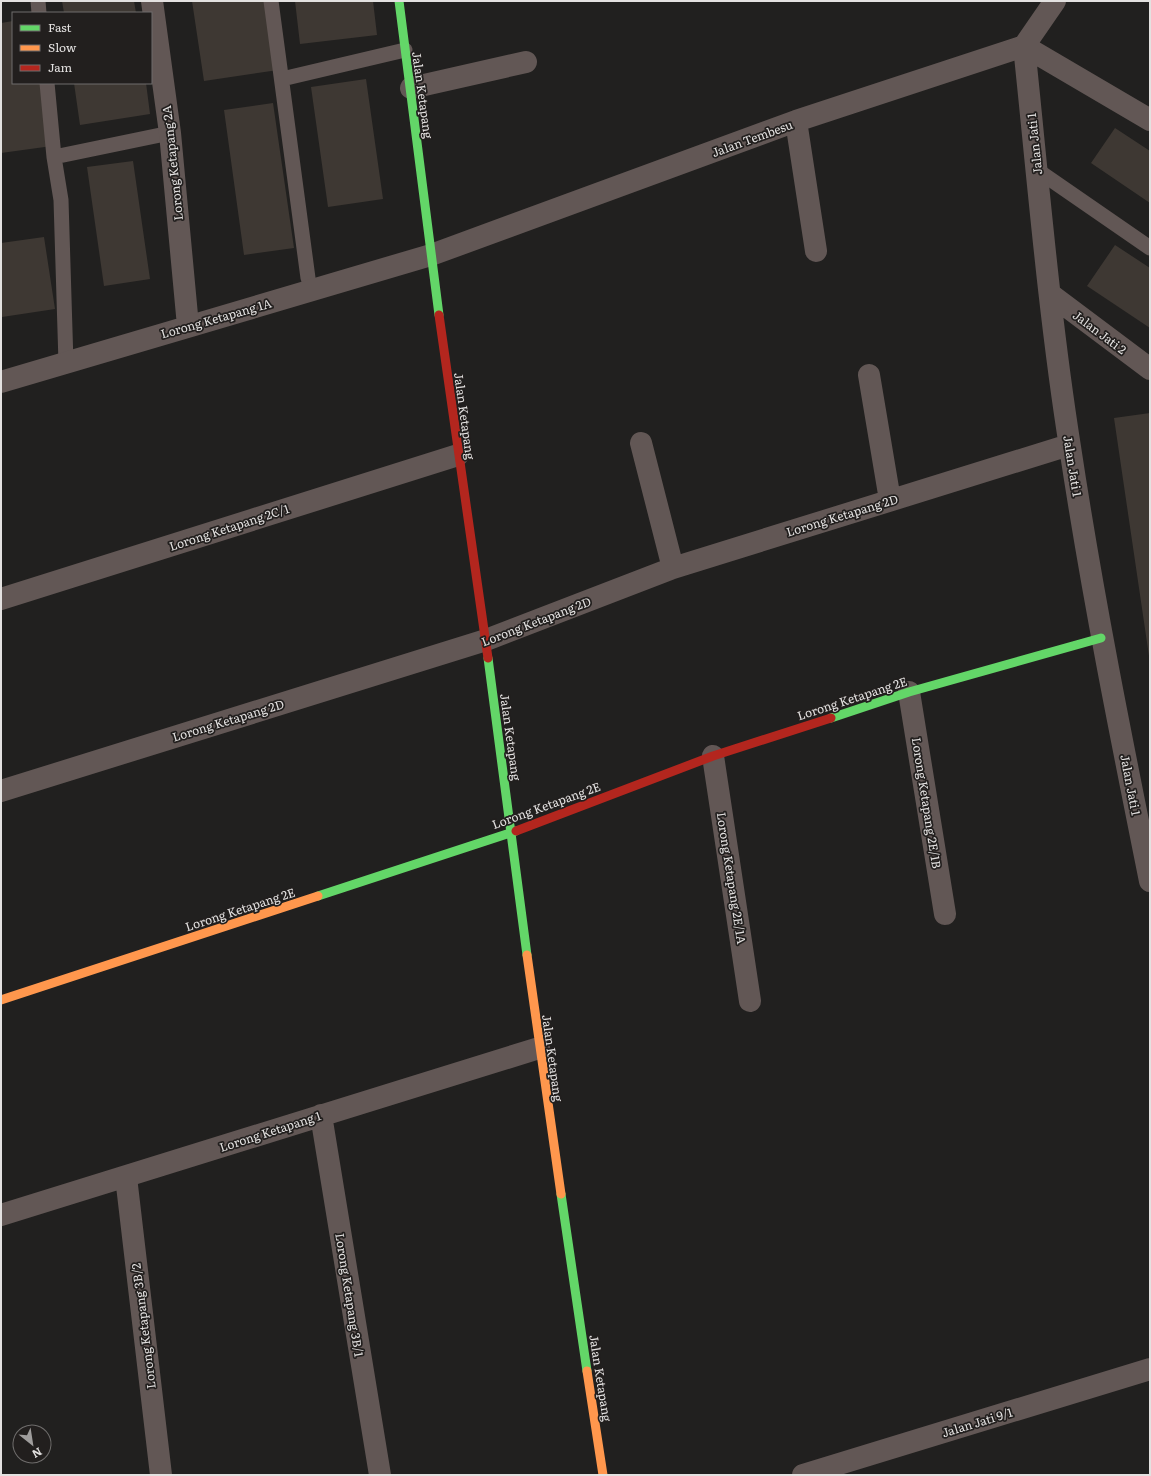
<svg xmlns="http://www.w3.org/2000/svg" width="1151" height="1476" font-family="Literata,serif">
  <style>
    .building { fill: #3e3833 }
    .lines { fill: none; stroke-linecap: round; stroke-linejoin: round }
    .lane { stroke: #625755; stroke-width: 15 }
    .street { stroke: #625755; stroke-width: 22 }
    .fast { stroke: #63d668; stroke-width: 9 }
    .slow { stroke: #ff974d; stroke-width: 9 }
    .jam { stroke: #b3261e; stroke-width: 9 }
    .labels { text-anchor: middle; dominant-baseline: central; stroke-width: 3.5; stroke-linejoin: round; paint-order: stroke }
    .street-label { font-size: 12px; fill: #e3e1e0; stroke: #221f1e }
  </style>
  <rect width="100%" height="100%" fill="#21201f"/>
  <path class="building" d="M 62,1 L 134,1 L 136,13 L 64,13 Z
    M 192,1 L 268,1 L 278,70 L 204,81 Z
    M 295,1 L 373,1 L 377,35 L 300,44 Z
    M 13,21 L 13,83 L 43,83 L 52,146 L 1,153 L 1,23 Z
    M 366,79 L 383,199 L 328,207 L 311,87 Z
    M 74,83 L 146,83 L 150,114 L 80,125 Z
    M 273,103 L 294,248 L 244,255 L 224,110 Z
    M 1115,128 L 1150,151 L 1150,203 L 1091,163 Z
    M 133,161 L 150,279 L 104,286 L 87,167 Z
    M 44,237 L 55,309 L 2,317 L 1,243 Z
    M 1115,245 L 1150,268 L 1150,328 L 1087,286 Z
    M 1150,413 L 1150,656 L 1149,656 L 1114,418 Z"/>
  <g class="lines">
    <path class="lane" d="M 38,1 L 39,13
      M 271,1 L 308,278
      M 282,79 L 405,50
      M 47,83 L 54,157
      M 1037,170 L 1150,248
      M 66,363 L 61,200 L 54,157 L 170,133"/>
    <path class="street" d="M 152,1 L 170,133 L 188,326
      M 1024,46 C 1038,180 1049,314 1070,447 C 1092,593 1121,737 1150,881
      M 1024,46 L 1150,120
      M 411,88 L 526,62
      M 796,121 L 816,251
      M 1050,294 L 1150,369
      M 869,375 L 890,500
      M 1,382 L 431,255 L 796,121 L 1024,46 L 1055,1
      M 641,443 L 673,568
      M 1,599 L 458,455
      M 909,692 L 945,914
      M 713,756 L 750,1001
      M 1,791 L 486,640 L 673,568 L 1069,445
      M 321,1115 L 380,1475
      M 126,1177 L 161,1475
      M 1,1215 L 539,1048
      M 803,1475 L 1150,1369"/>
    <path class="fast" d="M 399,1 L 439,315
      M 488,658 L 527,955
      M 831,718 L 909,692 L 1101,638
      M 318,896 L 516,831
      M 561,1194 L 587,1371"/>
    <path class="slow" d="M 527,955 L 561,1194
      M 1,1000 L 318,896
      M 587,1371 L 603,1475"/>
    <path class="jam" d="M 439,315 L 488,658
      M 516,831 L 713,756 L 831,718"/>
  </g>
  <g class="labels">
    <g class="street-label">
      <text transform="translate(423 95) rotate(82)">Jalan Ketapang</text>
      <text transform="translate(752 138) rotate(-20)">Jalan Tembesu</text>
      <text transform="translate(1034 144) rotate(-96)">Jalan Jati 1</text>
      <text transform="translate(172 163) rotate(-96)">Lorong Ketapang 2A</text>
      <text transform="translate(216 318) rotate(-16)">Lorong Ketapang 1A</text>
      <text transform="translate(1100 332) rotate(37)">Jalan Jati 2</text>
      <text transform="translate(465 416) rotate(82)">Jalan Ketapang</text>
      <text transform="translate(1073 466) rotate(81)">Jalan Jati 1</text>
      <text transform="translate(842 515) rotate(-17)">Lorong Ketapang 2D</text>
      <text transform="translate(229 527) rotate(-18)">Lorong Ketapang 2C/1</text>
      <text transform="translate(536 621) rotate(-21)">Lorong Ketapang 2D</text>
      <text transform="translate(852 698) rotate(-18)">Lorong Ketapang 2E</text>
      <text transform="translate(228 720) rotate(-17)">Lorong Ketapang 2D</text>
      <text transform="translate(511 737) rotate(82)">Jalan Ketapang</text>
      <text transform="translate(1131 785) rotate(79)">Jalan Jati 1</text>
      <text transform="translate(927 803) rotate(81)">Lorong Ketapang 2E/1B</text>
      <text transform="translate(546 805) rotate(-20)">Lorong Ketapang 2E</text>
      <text transform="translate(732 878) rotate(81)">Lorong Ketapang 2E/1A</text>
      <text transform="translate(240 909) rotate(-18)">Lorong Ketapang 2E</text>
      <text transform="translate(553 1058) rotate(82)">Jalan Ketapang</text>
      <text transform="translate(270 1131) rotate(-18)">Lorong Ketapang 1</text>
      <text transform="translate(350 1295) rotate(81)">Lorong Ketapang 3B/1</text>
      <text transform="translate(143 1326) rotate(-97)">Lorong Ketapang 3B/2</text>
      <text transform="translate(601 1378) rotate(81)">Jalan Ketapang</text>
      <text transform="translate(977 1422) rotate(-17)">Jalan Jati 9/1</text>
    </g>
  </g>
  <rect width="1151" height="1476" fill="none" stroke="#e3e1e0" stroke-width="4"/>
  <rect x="12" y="12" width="140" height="72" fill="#221f1e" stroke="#6f6d6c"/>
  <rect x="20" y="25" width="20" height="6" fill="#63d668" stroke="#6f6d6c"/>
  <text x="48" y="32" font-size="12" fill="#e3e1e0">Fast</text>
  <rect x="20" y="45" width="20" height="6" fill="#ff974d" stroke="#6f6d6c"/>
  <text x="48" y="52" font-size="12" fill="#e3e1e0">Slow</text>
  <rect x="20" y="65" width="20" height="6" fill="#b3261e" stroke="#6f6d6c"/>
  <text x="48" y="72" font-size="12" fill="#e3e1e0">Jam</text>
  <g transform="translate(32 1444) rotate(150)"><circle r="19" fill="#221f1e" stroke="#6f6d6c"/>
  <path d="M0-3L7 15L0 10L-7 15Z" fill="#9f9d9c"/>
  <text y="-6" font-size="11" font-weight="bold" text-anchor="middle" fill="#e3e1e0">N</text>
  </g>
</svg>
